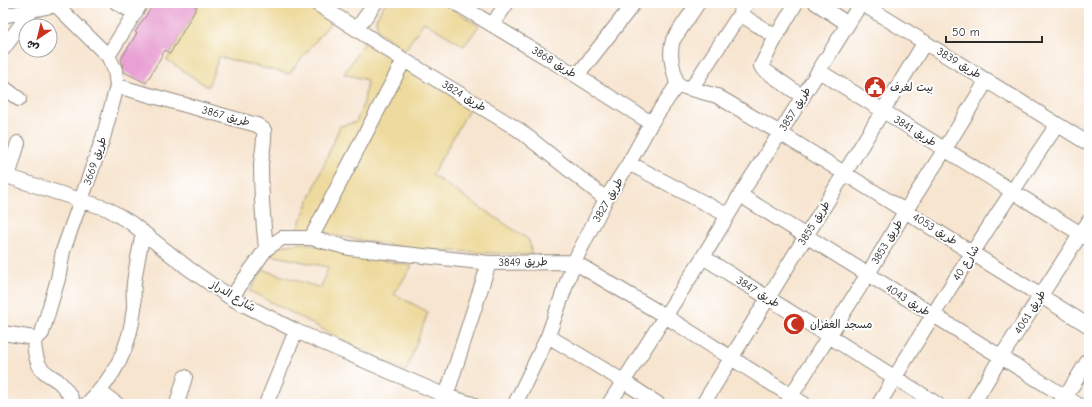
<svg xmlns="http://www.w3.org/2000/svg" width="1092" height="407" font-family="'Comic Neue','Playpen Sans Arabic',sans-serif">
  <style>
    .sand { fill: #eeda9e; stroke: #8c8264 }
    .building { fill: #e8a1d3 }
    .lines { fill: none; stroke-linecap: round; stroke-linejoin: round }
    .street-casing { stroke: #91887e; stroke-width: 16 }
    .street { stroke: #fff; stroke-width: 14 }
    .labels { text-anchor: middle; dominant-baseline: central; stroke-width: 4; stroke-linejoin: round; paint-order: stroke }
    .street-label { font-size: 11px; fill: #2b2b2b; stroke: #fff }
    .poi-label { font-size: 11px; fill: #2b2b2b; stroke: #fff; text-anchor: start }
  </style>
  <rect width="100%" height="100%" fill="#fff"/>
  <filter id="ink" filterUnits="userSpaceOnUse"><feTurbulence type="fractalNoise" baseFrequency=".025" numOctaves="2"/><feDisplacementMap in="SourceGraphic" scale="8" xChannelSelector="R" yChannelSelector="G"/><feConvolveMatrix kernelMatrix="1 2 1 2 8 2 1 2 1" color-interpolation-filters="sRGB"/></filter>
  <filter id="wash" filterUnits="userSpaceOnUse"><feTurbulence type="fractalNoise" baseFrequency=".012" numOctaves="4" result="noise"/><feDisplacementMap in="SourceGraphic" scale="16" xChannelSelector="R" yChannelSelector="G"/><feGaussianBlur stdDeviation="0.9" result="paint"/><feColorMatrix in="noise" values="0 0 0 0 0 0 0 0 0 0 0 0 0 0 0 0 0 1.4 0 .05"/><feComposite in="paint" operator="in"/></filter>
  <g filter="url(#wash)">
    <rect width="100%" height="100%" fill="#f7e5d0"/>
    <path class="sand" d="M 190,3 L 303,3 L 332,21 L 289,74 L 219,57 L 208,87 L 167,60 L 197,7 Z
      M 385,3 L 444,3 L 479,26 L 464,46 L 424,22 L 405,50 L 378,31 L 376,19 Z
      M 365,42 L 471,106 L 432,175 L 529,240 L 532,255 L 410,249 L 297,229 L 340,126 L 356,122 L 364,102 L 367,80 L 344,74 Z
      M 303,243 L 412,266 L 394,294 L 428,312 L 406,371 L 370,354 L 250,291 L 263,270 L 321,288 L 328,267 L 270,255 L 280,246 Z"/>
    <g id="blocks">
      <path class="building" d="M 154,3 L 190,3 L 197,7 L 170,54 L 165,50 L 146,83 L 124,72 L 121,59 L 137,33 L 135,32 Z"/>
    </g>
  </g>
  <g filter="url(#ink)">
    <use href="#blocks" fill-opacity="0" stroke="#91887e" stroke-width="1"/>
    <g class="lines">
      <g class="street-casing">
        <path id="street" d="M 117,3 L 135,13
          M 316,3 L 404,60 L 519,130 L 606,199
          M 456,3 L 577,76 L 651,123
          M 796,3 L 776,37 L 761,66 L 763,69 L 803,97
          M 816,3 L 848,24
          M 861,3 L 1089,144
          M 740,14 L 776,37
          M 3,16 L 56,5
          M 492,25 L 507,3
          M 357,29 L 375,3
          M 3,49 L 32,10
          M 108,56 L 141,3
          M 819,71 L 1089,239
          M 577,76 L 634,3
          M 677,85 L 717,96 L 780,133 L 1089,326
          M 117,86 L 257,125 L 264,130 C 265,141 262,153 261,164 C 261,193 263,221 266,249
          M 3,87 L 19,99
          M 691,89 L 747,3
          M 629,163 L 727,215
          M 3,175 L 108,209 L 131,223 L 188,268 L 231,298 L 296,331 L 446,396 L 472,404
          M 8,177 L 18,143
          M 740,195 L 1077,404
          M 311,238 L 404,60
          M 703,257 L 937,404
          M 231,298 L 266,249 L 282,238 L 311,238 L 349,248 L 489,263 L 574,262 L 665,316 L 804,404
          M 3,333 L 34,338 L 39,336 L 42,333 L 58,279 L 63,251 L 103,138 L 117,86 L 115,70 L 108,56 L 56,5
          M 548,336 L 623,381 L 658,404
          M 34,338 C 34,347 35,356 39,365 C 43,373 51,376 58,381 C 65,387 70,395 74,404
          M 100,392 L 117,404
          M 446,396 L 489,263
          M 87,404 C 115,377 130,347 134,308 C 134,300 133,291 134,283 C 136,266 140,249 143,232
          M 177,404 L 185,377
          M 266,404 L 296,331
          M 515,404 L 548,336 L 574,262 L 606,199 L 629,163 L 651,123 L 677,85 C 674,70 668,55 673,40 L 698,3
          M 609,404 L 703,257 L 740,195 L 780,133 L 861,3
          M 703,404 L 925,42
          M 786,404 L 868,274 L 906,210 L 945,149 L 987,80
          M 879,404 C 935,309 995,216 1057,125
          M 973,404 L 1001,357 L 1089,221
          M 1061,404 L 1089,359"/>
      </g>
      <use href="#street" class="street"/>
    </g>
  </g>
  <defs>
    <g id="civic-disc" transform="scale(1.15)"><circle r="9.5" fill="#c8321e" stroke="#fff"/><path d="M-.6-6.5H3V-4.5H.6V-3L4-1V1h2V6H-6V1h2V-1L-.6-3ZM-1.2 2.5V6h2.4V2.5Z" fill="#fff"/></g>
    <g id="mosque-disc" transform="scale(1.15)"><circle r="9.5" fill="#c8321e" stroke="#fff"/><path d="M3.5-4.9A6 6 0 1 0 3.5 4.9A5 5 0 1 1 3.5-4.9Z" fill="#fff"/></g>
  </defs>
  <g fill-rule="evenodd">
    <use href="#civic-disc" x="875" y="87"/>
    <use href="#mosque-disc" x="794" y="324"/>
  </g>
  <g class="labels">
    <g class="street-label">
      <text transform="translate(554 62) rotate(31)">طريق 3868</text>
      <text transform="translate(959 63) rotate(31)">طريق 3839</text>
      <text transform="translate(464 96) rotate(31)">طريق 3824</text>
      <text transform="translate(795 109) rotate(-58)">طريق 3857</text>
      <text transform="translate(226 116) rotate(15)">طريق 3867</text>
      <text transform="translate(915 131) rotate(32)">طريق 3841</text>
      <text transform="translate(95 161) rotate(-71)">طريق 3669</text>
      <text transform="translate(608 200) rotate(-60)">طريق 3827</text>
      <text transform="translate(814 223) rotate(-58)">طريق 3855</text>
      <text transform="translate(935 229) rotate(32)">طريق 4053</text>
      <text transform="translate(887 242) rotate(-59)">طريق 3853</text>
      <text transform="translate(523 262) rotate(-1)">طريق 3849</text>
      <text transform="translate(966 263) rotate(-58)">شارع 40</text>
      <text transform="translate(758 292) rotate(32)">طريق 3847</text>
      <text transform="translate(233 296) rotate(31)">شارع الدراز</text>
      <text transform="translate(908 300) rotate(32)">طريق 4043</text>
      <text transform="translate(1030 312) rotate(-58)">طريق 4061</text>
    </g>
    <g class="poi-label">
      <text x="890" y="87">بيت لغرف</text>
      <text x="810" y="324">مسجد الغفران</text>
    </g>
  </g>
  <rect width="1092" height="407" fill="none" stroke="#fff" stroke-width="16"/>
  <g transform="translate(38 38) rotate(215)"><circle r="19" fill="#ffffff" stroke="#aaaaaa"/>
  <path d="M0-3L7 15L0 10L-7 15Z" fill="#c8321e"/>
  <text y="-6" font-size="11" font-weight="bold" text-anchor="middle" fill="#2b2b2b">ش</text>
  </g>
  <path d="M946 36v6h96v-6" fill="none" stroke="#2b2b2b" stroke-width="2"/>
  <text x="952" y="36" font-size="12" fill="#2b2b2b" stroke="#ffffff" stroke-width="3" paint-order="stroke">50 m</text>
</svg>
